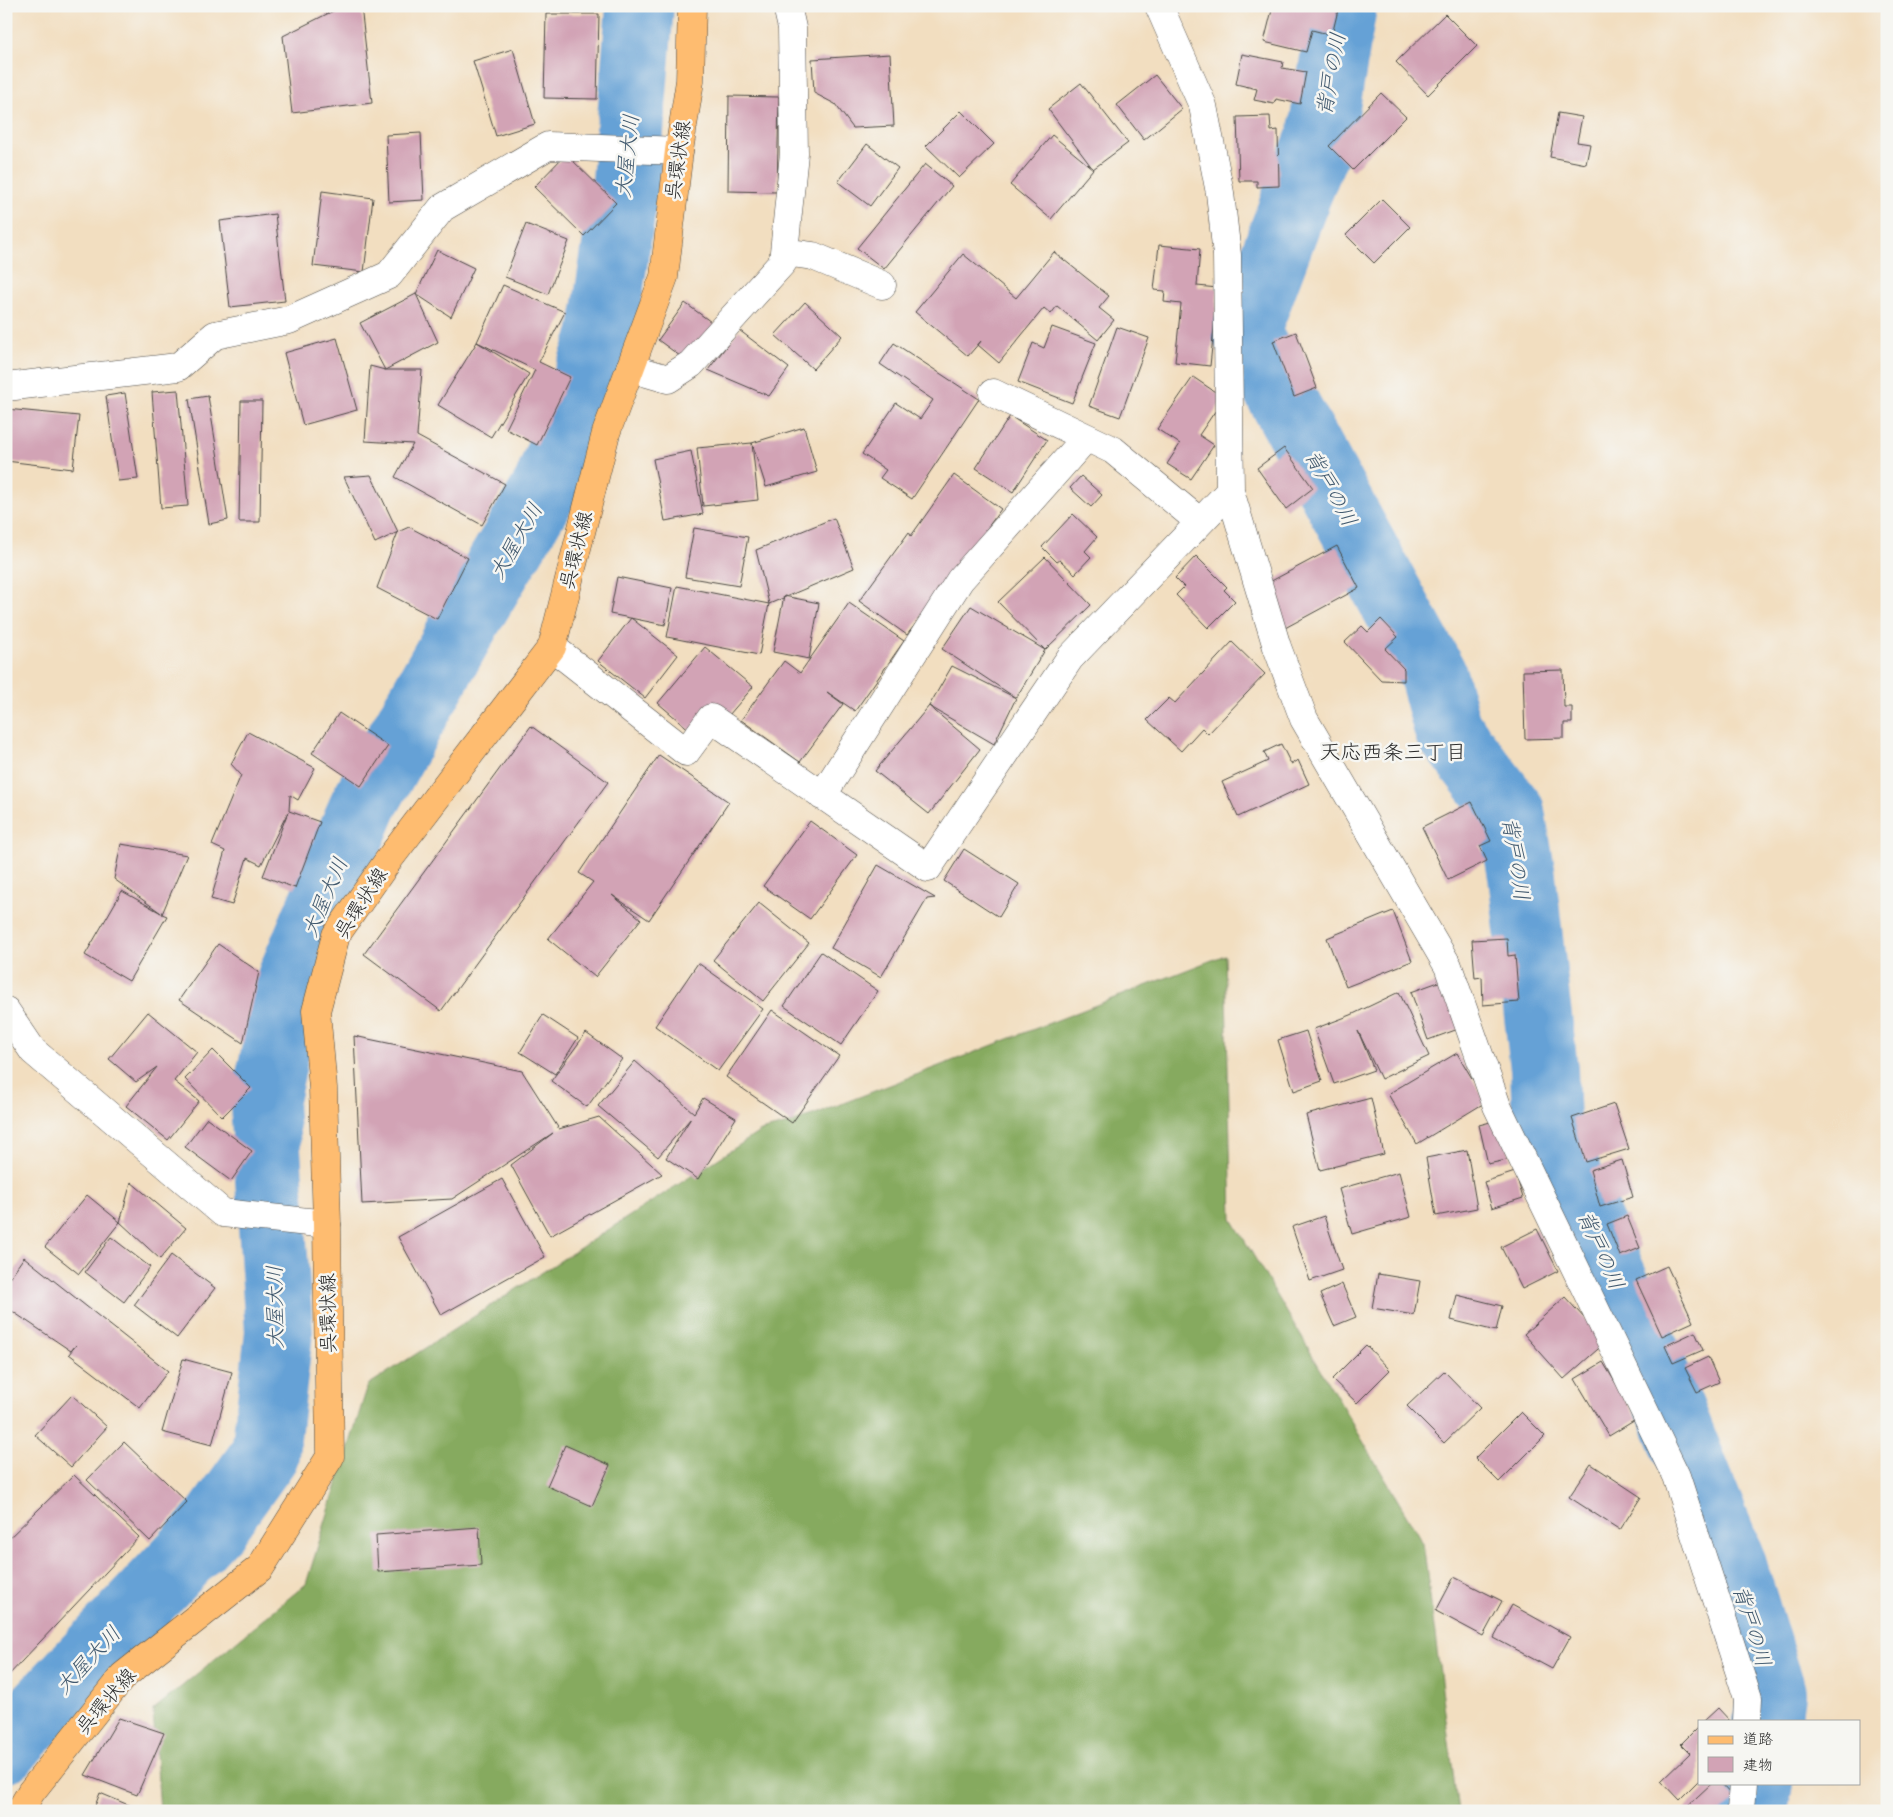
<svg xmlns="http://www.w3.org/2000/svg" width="1893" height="1817" font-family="Caveat,'Klee One',sans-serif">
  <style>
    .forest { fill: #86aa5e; stroke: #586a44 }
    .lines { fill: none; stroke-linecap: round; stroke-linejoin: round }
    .river { stroke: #65a1d6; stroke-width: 68 }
    .building { fill: #d2a3b5 }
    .minor-casing { stroke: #494641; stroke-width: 29 }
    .primary-casing { stroke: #494641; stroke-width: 29 }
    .minor { stroke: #fff; stroke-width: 28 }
    .primary { stroke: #febc70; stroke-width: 28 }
    .labels { text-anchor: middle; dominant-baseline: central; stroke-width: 5; stroke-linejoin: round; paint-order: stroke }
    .street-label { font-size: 20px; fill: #2b2b2b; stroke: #f6f6f2 }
    .water-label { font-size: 21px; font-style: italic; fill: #425a6f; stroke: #f6f6f2 }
    .neighbourhood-label { font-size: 21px; fill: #2b2b2b; stroke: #f6f6f2 }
  </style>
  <rect width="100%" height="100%" fill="#f6f6f2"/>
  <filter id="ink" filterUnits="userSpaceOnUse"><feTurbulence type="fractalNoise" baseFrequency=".02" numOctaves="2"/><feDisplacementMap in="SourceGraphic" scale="10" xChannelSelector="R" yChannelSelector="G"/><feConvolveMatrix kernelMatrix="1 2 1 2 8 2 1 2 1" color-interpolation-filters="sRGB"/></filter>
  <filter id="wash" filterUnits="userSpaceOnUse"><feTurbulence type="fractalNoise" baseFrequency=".0096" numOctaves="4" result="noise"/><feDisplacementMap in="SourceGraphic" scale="20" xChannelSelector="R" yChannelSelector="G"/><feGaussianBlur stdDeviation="1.12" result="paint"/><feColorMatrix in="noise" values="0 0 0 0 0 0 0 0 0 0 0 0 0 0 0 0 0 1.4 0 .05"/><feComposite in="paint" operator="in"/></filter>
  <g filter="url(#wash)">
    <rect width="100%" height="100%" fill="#f2dec0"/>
    <path class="forest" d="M 1225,955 L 1232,1219 L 1423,1543 L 1458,1811 L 160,1811 L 153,1710 L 306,1584 L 368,1385 L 761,1131 L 792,1123 Z"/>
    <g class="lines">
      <path class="river" d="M 1343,6 L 1321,136 L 1294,203 L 1246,332 L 1433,675 L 1448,730 L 1511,812 L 1522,876 L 1544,1069 L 1546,1123 L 1670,1408 L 1733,1566 L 1772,1693 L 1768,1721
        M 6,1748 L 15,1737 L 215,1524 L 265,1454 L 279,1332 L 264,1104 L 291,978 L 364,804 L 471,613 L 547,486 L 602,337 L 626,181 L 640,6
        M 1753,1811 L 1758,1783"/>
    </g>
    <g id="blocks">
      <path class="building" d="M 343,6 L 361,6 L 372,103 L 292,113 L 283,36 Z
        M 1273,6 L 1339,6 L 1332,35 L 1312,30 L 1306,52 L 1264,42 Z
        M 546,14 L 599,14 L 597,99 L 544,98 Z
        M 1445,14 L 1477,46 L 1428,95 L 1396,62 Z
        M 513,49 L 535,124 L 496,136 L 473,61 Z
        M 890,54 L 894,126 L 853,128 L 835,104 L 814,93 L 812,59 Z
        M 1242,54 L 1283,62 L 1282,68 L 1306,72 L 1300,104 L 1276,99 L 1274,104 L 1254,100 L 1257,89 L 1236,84 Z
        M 1155,75 L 1182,109 L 1144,140 L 1117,105 Z
        M 1081,83 L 1128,143 L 1093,169 L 1048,109 Z
        M 1381,93 L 1406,117 L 1353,170 L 1329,146 Z
        M 729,96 L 779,97 L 777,192 L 728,191 Z
        M 961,111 L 994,144 L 959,178 L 926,146 Z
        M 1558,113 L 1582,117 L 1577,142 L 1590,144 L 1586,164 L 1550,157 Z
        M 1270,116 L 1271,131 L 1278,130 L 1279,186 L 1257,187 L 1257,181 L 1239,181 L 1237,117 Z
        M 421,133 L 424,200 L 389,202 L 386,135 Z
        M 1052,135 L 1093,169 L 1051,219 L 1010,185 Z
        M 867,144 L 898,168 L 870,206 L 838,182 Z
        M 566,154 L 616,203 L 584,236 L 534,187 Z
        M 925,164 L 952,186 L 884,269 L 857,248 Z
        M 322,191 L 373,198 L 364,272 L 313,266 Z
        M 1382,199 L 1410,227 L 1374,263 L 1346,235 Z
        M 275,214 L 285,301 L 230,307 L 220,221 Z
        M 526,224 L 569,241 L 548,294 L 505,277 Z
        M 1159,245 L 1200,249 L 1197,286 L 1218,288 L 1210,366 L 1175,362 L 1181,304 L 1164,302 L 1165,291 L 1154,290 Z
        M 437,250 L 474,268 L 451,317 L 416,294 Z
        M 1054,252 L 1109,296 L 1099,308 L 1114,320 L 1098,340 L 1057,306 L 1051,314 L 1044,308 L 999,363 L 978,345 L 981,341 L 968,356 L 915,312 L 963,254 L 1016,298 Z
        M 503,285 L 565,312 L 539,362 L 570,377 L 537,445 L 506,429 L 535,370 L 477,342 Z
        M 416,294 L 438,342 L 385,370 L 360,323 Z
        M 805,302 L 842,336 L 813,369 L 775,335 Z
        M 685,303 L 718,327 L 691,364 L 658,340 Z
        M 1052,327 L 1096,343 L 1072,403 L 1018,382 L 1033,343 L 1044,348 Z
        M 1117,327 L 1149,338 L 1120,417 L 1089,406 Z
        M 739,330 L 789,368 L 769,396 L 708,370 Z
        M 1296,332 L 1317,388 L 1294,397 L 1273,341 Z
        M 337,338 L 357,410 L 303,425 L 284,353 Z
        M 477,342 L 529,374 L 491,437 L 438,405 Z
        M 894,343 L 979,399 L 912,499 L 880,478 L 886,470 L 862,454 L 896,403 L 920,419 L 933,400 L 880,364 Z
        M 370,366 L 385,370 L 422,370 L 417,436 L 505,484 L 482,525 L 395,477 L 413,444 L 365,441 Z
        M 1193,377 L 1224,398 L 1199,435 L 1214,445 L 1191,479 L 1167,464 L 1180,444 L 1157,429 Z
        M 178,390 L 188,506 L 161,508 L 152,392 Z
        M 125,393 L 138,479 L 118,481 L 106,396 Z
        M 208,396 L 228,520 L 209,524 L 189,399 Z
        M 241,401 L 262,401 L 260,522 L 239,522 Z
        M 6,409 L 79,416 L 73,469 L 6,461 Z
        M 1010,416 L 1047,440 L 1013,492 L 976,468 Z
        M 804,427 L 817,472 L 766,487 L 752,443 Z
        M 752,443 L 758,500 L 703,506 L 697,448 Z
        M 1284,448 L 1313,488 L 1286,509 L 1257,468 Z
        M 691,451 L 703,514 L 665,521 L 653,459 Z
        M 371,475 L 398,532 L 375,543 L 344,477 Z
        M 954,475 L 1001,509 L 957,570 L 907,635 L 859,601 L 909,532 L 911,536 Z
        M 1081,476 L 1102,495 L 1091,507 L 1070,488 Z
        M 1073,514 L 1097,537 L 1085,551 L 1091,557 L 1075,574 L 1060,560 L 1057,562 L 1042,547 Z
        M 834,518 L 854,568 L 769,604 L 756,550 Z
        M 409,527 L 468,558 L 437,619 L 377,588 L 398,532 Z
        M 694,528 L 748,537 L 739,586 L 685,577 Z
        M 1337,546 L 1359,588 L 1285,628 L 1262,586 Z
        M 1196,556 L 1227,587 L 1224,590 L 1235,601 L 1208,628 L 1176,595 L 1184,587 L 1175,578 Z
        M 1045,557 L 1091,605 L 1045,650 L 998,602 Z
        M 617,577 L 672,588 L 665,625 L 610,614 Z
        M 677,586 L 769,604 L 759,655 L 667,637 Z
        M 784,596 L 819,603 L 809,659 L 773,652 Z
        M 849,603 L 904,641 L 855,711 L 827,692 L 843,704 L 800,762 L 741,720 L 784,661 L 800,673 Z
        M 971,606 L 1045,650 L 1016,698 L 942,649 Z
        M 631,618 L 678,655 L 645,698 L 598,661 Z
        M 1381,619 L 1398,637 L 1385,649 L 1404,669 L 1404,681 L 1381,680 L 1345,642 L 1362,626 L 1368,632 Z
        M 1232,642 L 1265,674 L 1208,734 L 1202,728 L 1181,751 L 1147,720 L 1169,698 L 1175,703 Z
        M 705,647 L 753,687 L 705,743 L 658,703 Z
        M 952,666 L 1016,698 L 994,744 L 929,706 Z
        M 1563,670 L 1564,707 L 1572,707 L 1572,723 L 1564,723 L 1564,738 L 1525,739 L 1523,671 Z
        M 929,706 L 980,749 L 929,814 L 875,771 Z
        M 339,713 L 388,746 L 361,786 L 312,753 Z
        M 531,726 L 608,782 L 441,1011 L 364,954 Z
        M 248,732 L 315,768 L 298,800 L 290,795 L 289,811 L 320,822 L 295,888 L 263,876 L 288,812 L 261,865 L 247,858 L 232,905 L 211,899 L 225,851 L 212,845 L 241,775 L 231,764 Z
        M 1281,744 L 1291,764 L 1298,760 L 1309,784 L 1238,817 L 1222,782 L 1268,761 L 1264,752 Z
        M 659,755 L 729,802 L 649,920 L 612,895 L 641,919 L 595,977 L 548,939 L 593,882 L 579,873 Z
        M 1472,802 L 1491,841 L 1480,846 L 1487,861 L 1448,880 L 1422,827 Z
        M 810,821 L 857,855 L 810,919 L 763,886 Z
        M 121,844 L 187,855 L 162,914 L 167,916 L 129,981 L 85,955 L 122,891 L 161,913 L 114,879 Z
        M 964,849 L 1019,884 L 999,917 L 944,881 Z
        M 878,865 L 935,898 L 927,899 L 881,977 L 831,948 Z
        M 759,903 L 809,943 L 763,1001 L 713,960 Z
        M 1393,911 L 1412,961 L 1346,987 L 1327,938 Z
        M 1507,938 L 1508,956 L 1515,955 L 1519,1002 L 1483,1005 L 1482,977 L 1475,978 L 1472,940 Z
        M 218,944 L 259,972 L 243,1043 L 179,1000 Z
        M 821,952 L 878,991 L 841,1045 L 784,1006 Z
        M 698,963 L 763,1009 L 718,1071 L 655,1026 Z
        M 1444,980 L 1461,1028 L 1428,1040 L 1411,992 Z
        M 1399,992 L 1429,1056 L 1381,1079 L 1358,1031 L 1374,1070 L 1334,1084 L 1314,1029 L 1351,1015 Z
        M 772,1010 L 839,1056 L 792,1123 L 726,1077 Z
        M 148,1012 L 197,1052 L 174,1081 L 199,1101 L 168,1140 L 126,1106 L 157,1067 L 136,1082 L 109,1059 Z
        M 543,1015 L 578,1038 L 555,1074 L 520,1052 Z
        M 1306,1031 L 1322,1081 L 1294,1091 L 1278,1040 Z
        M 586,1033 L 622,1059 L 587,1107 L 551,1081 Z
        M 354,1036 L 522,1071 L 559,1129 L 599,1117 L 662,1174 L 550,1236 L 511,1165 L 553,1133 L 452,1199 L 362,1204 Z
        M 213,1050 L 251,1088 L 222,1117 L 185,1079 Z
        M 1457,1053 L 1486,1102 L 1417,1144 L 1388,1094 Z
        M 635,1061 L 694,1113 L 703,1098 L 736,1118 L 698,1179 L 666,1158 L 691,1118 L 658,1157 L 598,1106 Z
        M 1371,1098 L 1384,1154 L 1320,1170 L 1306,1115 Z
        M 1614,1104 L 1629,1149 L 1586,1162 L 1572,1118 Z
        M 207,1118 L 252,1151 L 231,1181 L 185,1147 Z
        M 1502,1119 L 1511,1159 L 1488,1164 L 1479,1125 Z
        M 1467,1150 L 1477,1208 L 1436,1216 L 1426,1158 Z
        M 1622,1160 L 1633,1197 L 1600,1207 L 1590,1170 Z
        M 1399,1172 L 1411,1217 L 1352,1234 L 1339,1189 Z
        M 1515,1172 L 1523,1198 L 1492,1208 L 1484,1182 Z
        M 502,1179 L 545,1257 L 441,1315 L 398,1237 Z
        M 131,1182 L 186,1228 L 160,1259 L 120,1222 Z
        M 87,1195 L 120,1222 L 79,1274 L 45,1247 Z
        M 1324,1216 L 1342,1270 L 1310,1281 L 1292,1227 Z
        M 1627,1216 L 1640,1248 L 1620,1256 L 1607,1224 Z
        M 1537,1229 L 1558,1271 L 1522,1289 L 1501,1247 Z
        M 111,1237 L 150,1267 L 124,1302 L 85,1272 Z
        M 171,1255 L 215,1288 L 177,1338 L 134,1305 Z
        M 24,1257 L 168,1371 L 140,1408 L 69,1354 L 76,1345 L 71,1351 L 6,1307 L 6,1283 Z
        M 1667,1266 L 1693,1322 L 1662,1336 L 1636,1280 Z
        M 1378,1274 L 1420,1281 L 1414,1315 L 1372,1308 Z
        M 1342,1284 L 1356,1317 L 1334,1326 L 1320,1294 Z
        M 1457,1295 L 1502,1306 L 1496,1331 L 1451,1320 Z
        M 1565,1297 L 1606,1342 L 1564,1379 L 1524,1334 Z
        M 1695,1332 L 1703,1350 L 1673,1363 L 1665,1346 Z
        M 1366,1345 L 1390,1370 L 1357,1403 L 1332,1379 Z
        M 1708,1357 L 1719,1382 L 1697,1392 L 1685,1368 Z
        M 183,1359 L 232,1372 L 212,1445 L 162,1432 Z
        M 1603,1362 L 1637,1419 L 1609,1436 L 1575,1379 Z
        M 1444,1371 L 1480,1408 L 1444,1443 L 1407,1406 Z
        M 72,1395 L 107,1427 L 71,1467 L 35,1435 Z
        M 1521,1412 L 1545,1436 L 1499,1482 L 1475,1458 Z
        M 124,1442 L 187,1502 L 150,1541 L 87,1480 Z
        M 565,1445 L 610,1465 L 592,1506 L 547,1486 Z
        M 1591,1464 L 1641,1497 L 1620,1530 L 1569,1497 Z
        M 74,1475 L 139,1537 L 6,1678 L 6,1541 Z
        M 479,1527 L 481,1565 L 378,1572 L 376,1535 Z
        M 1454,1577 L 1502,1601 L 1483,1636 L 1436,1611 Z
        M 1512,1605 L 1570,1637 L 1552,1669 L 1494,1638 Z
        M 1718,1708 L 1730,1721 L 1704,1721 Z
        M 119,1718 L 164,1733 L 137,1795 L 85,1775 Z
        M 1699,1726 L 1699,1780 L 1679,1800 L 1661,1781 L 1690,1753 L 1681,1744 Z
        M 1712,1783 L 1720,1783 L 1735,1799 L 1722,1811 L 1682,1811 Z
        M 100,1793 L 138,1809 L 137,1811 L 93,1811 Z"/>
    </g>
  </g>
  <g filter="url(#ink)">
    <use href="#blocks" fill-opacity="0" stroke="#494641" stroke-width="1"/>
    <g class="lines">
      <g class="minor-casing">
        <path id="minor" d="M 1159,6 L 1203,106 L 1220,193 L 1227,255 L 1230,491 L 1277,647 L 1304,719 L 1448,966 L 1497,1106 L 1676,1476 L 1748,1698 L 1747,1721
          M 784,252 L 813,256 L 882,285
          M 630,368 L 668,379 L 691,364 L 783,262 L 794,153 L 792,28 L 787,6
          M 6,387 L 178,367 L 215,335 L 289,320 L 389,275 L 442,208 L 548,146 L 679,151
          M 993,393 L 1113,450 L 1200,522
          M 552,647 L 686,752 L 711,718 L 928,868 L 1070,658 L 1230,491
          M 822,796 L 960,580 L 1086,438
          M 6,1011 L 33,1051 L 223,1213 L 327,1224
          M 1741,1811 L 1743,1783"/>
      </g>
      <g class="primary-casing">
        <path id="primary" d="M 20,1811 L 31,1792 L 123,1676 L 260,1568 L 330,1457 L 327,1224 L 323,1088 L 316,1011 L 336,935 L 390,858 L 552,647 L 606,433 L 664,277 L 679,151 L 690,81 L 692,6"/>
      </g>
      <use href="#minor" class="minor"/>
      <use href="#primary" class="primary"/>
    </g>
  </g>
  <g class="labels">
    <g class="street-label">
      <text transform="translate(678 160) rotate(-82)">呉環状線</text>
      <text transform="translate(576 550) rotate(-76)">呉環状線</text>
      <text transform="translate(361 903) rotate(-57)">呉環状線</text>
      <text transform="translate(328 1313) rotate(-91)">呉環状線</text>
      <text transform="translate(106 1701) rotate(-49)">呉環状線</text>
    </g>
    <g class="water-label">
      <text transform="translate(1331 74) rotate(-80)">背戸の川</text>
      <text transform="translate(627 156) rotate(-84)">大屋大川</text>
      <text transform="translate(1331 488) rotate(61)">背戸の川</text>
      <text transform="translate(516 541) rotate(-60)">大屋大川</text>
      <text transform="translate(1516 859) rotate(81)">背戸の川</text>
      <text transform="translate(325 897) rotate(-67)">大屋大川</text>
      <text transform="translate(1601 1250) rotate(66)">背戸の川</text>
      <text transform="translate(275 1307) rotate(-91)">大屋大川</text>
      <text transform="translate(1752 1626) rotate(73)">背戸の川</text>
      <text transform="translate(88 1660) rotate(-47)">大屋大川</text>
    </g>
    <g class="neighbourhood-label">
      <text x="1393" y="752">天応西条三丁目</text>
    </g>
  </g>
  <rect width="1893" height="1817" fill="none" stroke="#f6f6f2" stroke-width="25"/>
  <rect x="1698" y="1720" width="162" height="65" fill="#f6f6f2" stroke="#a5a5a2"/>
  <rect x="1708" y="1736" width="25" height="8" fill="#febc70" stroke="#a5a5a2"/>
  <text x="1743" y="1744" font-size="15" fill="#2b2b2b">道路</text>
  <rect x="1708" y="1757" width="25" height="15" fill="#d2a3b5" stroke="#a5a5a2"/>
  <text x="1743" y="1770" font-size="15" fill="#2b2b2b">建物</text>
</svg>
